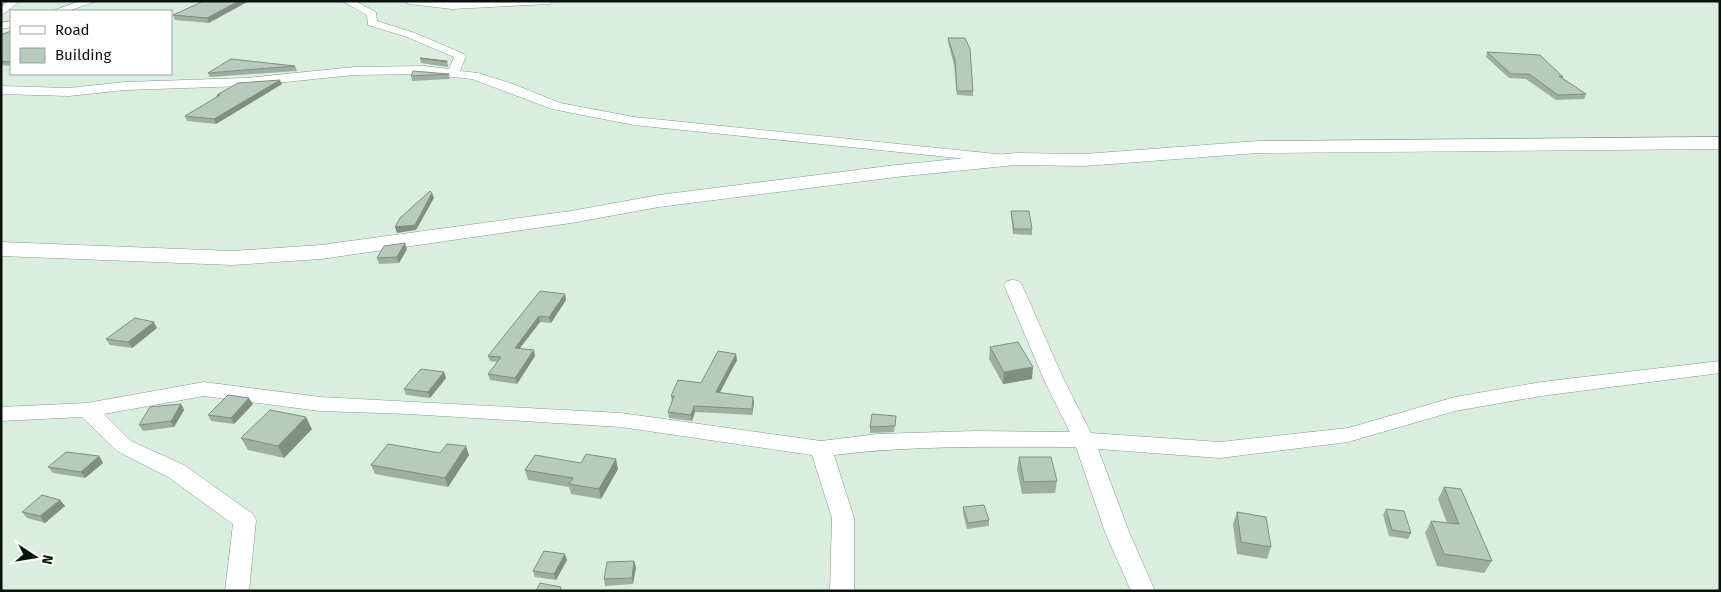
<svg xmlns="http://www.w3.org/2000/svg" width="1721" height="592" font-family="'Fira Sans',sans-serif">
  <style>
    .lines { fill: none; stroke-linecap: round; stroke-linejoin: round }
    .street-casing { stroke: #86998c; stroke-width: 1 }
    .secondary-casing { stroke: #86998c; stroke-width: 1 }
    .street { fill: #fff; fill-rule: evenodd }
    .secondary { fill: #fff; fill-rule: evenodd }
    .wall { fill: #9dafa3 }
    .shaded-wall { fill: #808e84 }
    .building { fill: #b7cbbd; stroke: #808e84 }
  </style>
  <rect width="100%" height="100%" fill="#daeee0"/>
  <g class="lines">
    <g class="street-casing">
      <path id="street" d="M 8,1 L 20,1 L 1,16 L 1,7 Z
        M 80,1 L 97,1 L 68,11 L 52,11 Z
        M 342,1 L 355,1 L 376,12 L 377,21 L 415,33 L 464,54 L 466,56 L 460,71 L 478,73 L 513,84 L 560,103 L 634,117 L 1006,155 L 1013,159 L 1006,163 L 634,125 L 552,109 L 472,79 L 424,74 L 354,75 L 246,86 L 125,90 L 69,96 L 1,94 L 1,86 L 69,88 L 125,82 L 246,78 L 354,67 L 424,66 L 449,69 L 454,57 L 407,37 L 368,25 L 367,15 Z
        M 404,1 L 554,1 L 549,4 L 452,9 L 409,4 Z
        M 11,21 L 11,27 L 1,29 L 1,23 Z
        M 1013,280 L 1019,281 L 1022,285 L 1064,380 L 1091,433 L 1220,442 L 1348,428 L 1455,397 L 1541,382 L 1720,361 L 1720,373 L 1541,396 L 1455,411 L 1348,442 L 1220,458 L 1098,449 L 1129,532 L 1155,591 L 1131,591 L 1105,532 L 1076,447 C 995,447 914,445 834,455 L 854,518 L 854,591 L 830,591 L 832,518 L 812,455 L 621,427 L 409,414 L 320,411 L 204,396 L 104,414 L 131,441 L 184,465 L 253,514 L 256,520 L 249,591 L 225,591 L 233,524 L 168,477 L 117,451 L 82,417 L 1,421 L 1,407 L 87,403 L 204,382 L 320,397 L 621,413 L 821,441 L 877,434 L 975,431 L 1070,432 L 1044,380 L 1004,285 L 1007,281 Z"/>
    </g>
    <g class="secondary-casing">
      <path id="secondary" d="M 1720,137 L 1720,149 L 1258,153 L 1084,166 L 1016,165 L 896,177 L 659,207 L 571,223 L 321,259 L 232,265 L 1,256 L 1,242 L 232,251 L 321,245 L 571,211 L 659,195 L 896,165 L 1016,153 L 1084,154 L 1258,141 Z"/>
    </g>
    <use href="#street" class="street"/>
    <use href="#secondary" class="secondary"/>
  </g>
  <path class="wall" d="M 204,1 L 209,23 L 175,20 L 173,15 Z
    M 11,31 L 11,66 L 1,65 L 1,35 Z
    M 948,38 L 973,91 L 973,96 L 957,95 L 954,65 L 948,42 Z
    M 1487,52 L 1563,77 L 1562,79 L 1586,94 L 1584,99 L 1556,100 L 1526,79 L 1509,78 L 1486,57 Z
    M 420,58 L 447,61 L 448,65 L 448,67 L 421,63 Z
    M 295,66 L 297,71 L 210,77 L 208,73 Z
    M 449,74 L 450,79 L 412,81 L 411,76 Z
    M 282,84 L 216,124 L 187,121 L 185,116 L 217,97 L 217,95 Z
    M 1011,211 L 1032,229 L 1032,235 L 1013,234 L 1011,216 Z
    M 407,249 L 399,263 L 379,264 L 377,258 Z
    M 565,294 L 566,300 L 551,323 L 540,322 L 520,348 L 535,356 L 517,384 L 490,380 L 488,374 L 497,362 L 490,361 L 488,356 Z
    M 157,328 L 132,348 L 110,345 L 106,339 Z
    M 990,347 L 1032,379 L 1003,384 L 989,359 Z
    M 737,360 L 719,393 L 753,397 L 754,403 L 752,415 L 695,412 L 692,421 L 669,418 L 668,412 L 672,402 L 671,396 L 701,383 Z
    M 444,372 L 446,378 L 430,398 L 406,395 L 404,389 Z
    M 181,404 L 184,410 L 174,427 L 143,431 L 139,425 Z
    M 253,404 L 234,424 L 211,421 L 208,415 Z
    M 895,422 L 894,432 L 870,433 L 870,427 Z
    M 312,429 L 284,458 L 248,450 L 241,438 Z
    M 440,453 L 469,455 L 448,487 L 375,474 L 371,465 Z
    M 99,456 L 103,463 L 85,478 L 53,473 L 48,467 Z
    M 1019,457 L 1057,481 L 1055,493 L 1022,494 L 1017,469 Z
    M 618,469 L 601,499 L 571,494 L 569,487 L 528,480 L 525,470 Z
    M 1444,487 L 1492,561 L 1484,573 L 1437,566 L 1425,533 L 1431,521 L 1447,523 L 1438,499 Z
    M 60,500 L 65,506 L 45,523 L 27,518 L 22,512 Z
    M 963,507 L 989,520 L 989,526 L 967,529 L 963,513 Z
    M 1386,509 L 1411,533 L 1408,539 L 1389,536 L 1383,515 Z
    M 1237,512 L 1271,547 L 1267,559 L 1237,554 L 1233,524 Z
    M 567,560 L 556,580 L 535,577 L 533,571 Z
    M 636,567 L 633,584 L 605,586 L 604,579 Z"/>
  <path class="shaded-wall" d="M 239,1 L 249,1 L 209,23 L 207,18 Z
    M 280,80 L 282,84 L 216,124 L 214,119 Z
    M 432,193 L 434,198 L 416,230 L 397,233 L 395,227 Z
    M 405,243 L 407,249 L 399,263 L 397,257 Z
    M 565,294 L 566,300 L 551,323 L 549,317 Z
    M 539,316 L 540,322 L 516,353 L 515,348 Z
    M 154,322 L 157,328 L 132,348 L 128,342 Z
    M 534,350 L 535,356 L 517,384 L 515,378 Z
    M 736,354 L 737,360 L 717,398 L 716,392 Z
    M 1033,367 L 1032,379 L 1003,384 L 1004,372 Z
    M 444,372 L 446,378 L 430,398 L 428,392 Z
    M 753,397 L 754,403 L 752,415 L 752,409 Z
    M 249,398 L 253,404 L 234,424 L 231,418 Z
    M 181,404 L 184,410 L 174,427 L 171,421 Z
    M 694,406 L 695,412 L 692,421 L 691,415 Z
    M 306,417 L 312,429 L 284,458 L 278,446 Z
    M 466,446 L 469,455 L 448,487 L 445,478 Z
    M 99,456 L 103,463 L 85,478 L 81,472 Z
    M 616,459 L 618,469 L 601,499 L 599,489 Z
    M 60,500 L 65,506 L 45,523 L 40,516 Z
    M 565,554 L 567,560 L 556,580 L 554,574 Z
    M 634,561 L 636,567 L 633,584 L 632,578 Z"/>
  <path class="building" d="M 204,1 L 239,1 L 207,18 L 173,15 Z
    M 11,31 L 11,62 L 1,61 L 1,35 Z
    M 948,38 L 965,38 L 970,49 L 973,91 L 957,91 L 955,60 Z
    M 1487,52 L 1540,55 L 1563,77 L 1559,76 L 1586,94 L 1558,95 L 1529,74 L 1511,74 Z
    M 420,58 L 447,61 L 447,62 Z
    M 231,59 L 295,66 L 208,73 Z
    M 413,71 L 449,74 L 411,76 Z
    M 280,80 L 214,119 L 185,116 L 220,95 L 217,95 L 238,83 Z
    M 430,191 L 432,193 L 415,225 L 395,227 L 400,218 Z
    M 1011,211 L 1029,211 L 1032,229 L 1014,229 Z
    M 405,243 L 397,257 L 377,258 L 384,246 Z
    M 540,291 L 565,294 L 549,317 L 539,316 L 515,348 L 534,350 L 515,378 L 488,374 L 501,357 L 488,356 Z
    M 135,318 L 154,322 L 128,342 L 106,339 Z
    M 1018,342 L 1033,367 L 1004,372 L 990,347 Z
    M 718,351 L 736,354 L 716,392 L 753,397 L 752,409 L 694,406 L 691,415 L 668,412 L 674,396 L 671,396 L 678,380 L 701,383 Z
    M 421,369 L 444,372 L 428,392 L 404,389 Z
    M 228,395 L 249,398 L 231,418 L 208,415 Z
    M 181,404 L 171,421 L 139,425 L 150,407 Z
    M 270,410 L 306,417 L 278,446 L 241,438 Z
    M 872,414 L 896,416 L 895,426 L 870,427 Z
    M 388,444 L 440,453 L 447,444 L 466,446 L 445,478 L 371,465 Z
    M 66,452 L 99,456 L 81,472 L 48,467 Z
    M 586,454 L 616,459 L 599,489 L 569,484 L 573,478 L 525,470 L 535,455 L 581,463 Z
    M 1019,457 L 1051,457 L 1057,481 L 1024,482 Z
    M 1444,487 L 1461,489 L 1492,561 L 1444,554 L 1431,521 L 1459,524 Z
    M 42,495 L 60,500 L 40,516 L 22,512 Z
    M 984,505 L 989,520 L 968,523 L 963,507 Z
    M 1386,509 L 1404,511 L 1411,533 L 1392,530 Z
    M 1237,512 L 1266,517 L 1271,547 L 1241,542 Z
    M 544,551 L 565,554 L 554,574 L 533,571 Z
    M 634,561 L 632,578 L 604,579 L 607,562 Z
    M 540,583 L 561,587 L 560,591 L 536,591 Z"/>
  <rect width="1721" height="592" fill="none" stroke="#0a110d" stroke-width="5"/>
  <rect x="10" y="10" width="162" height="65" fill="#ffffff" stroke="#9da09e"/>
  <rect x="20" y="26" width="25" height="8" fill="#ffffff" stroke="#9da09e"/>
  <text x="55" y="35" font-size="15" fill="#0a110d">Road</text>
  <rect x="20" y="48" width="25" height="15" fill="#b7cbbd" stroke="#9da09e"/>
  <text x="55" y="60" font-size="15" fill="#0a110d">Building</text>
  <g transform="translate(35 557) rotate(102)" stroke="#ffffff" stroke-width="4" paint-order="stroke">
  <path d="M0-4L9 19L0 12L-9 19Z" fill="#0a110d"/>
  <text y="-8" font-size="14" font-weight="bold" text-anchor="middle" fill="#0a110d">N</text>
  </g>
</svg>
